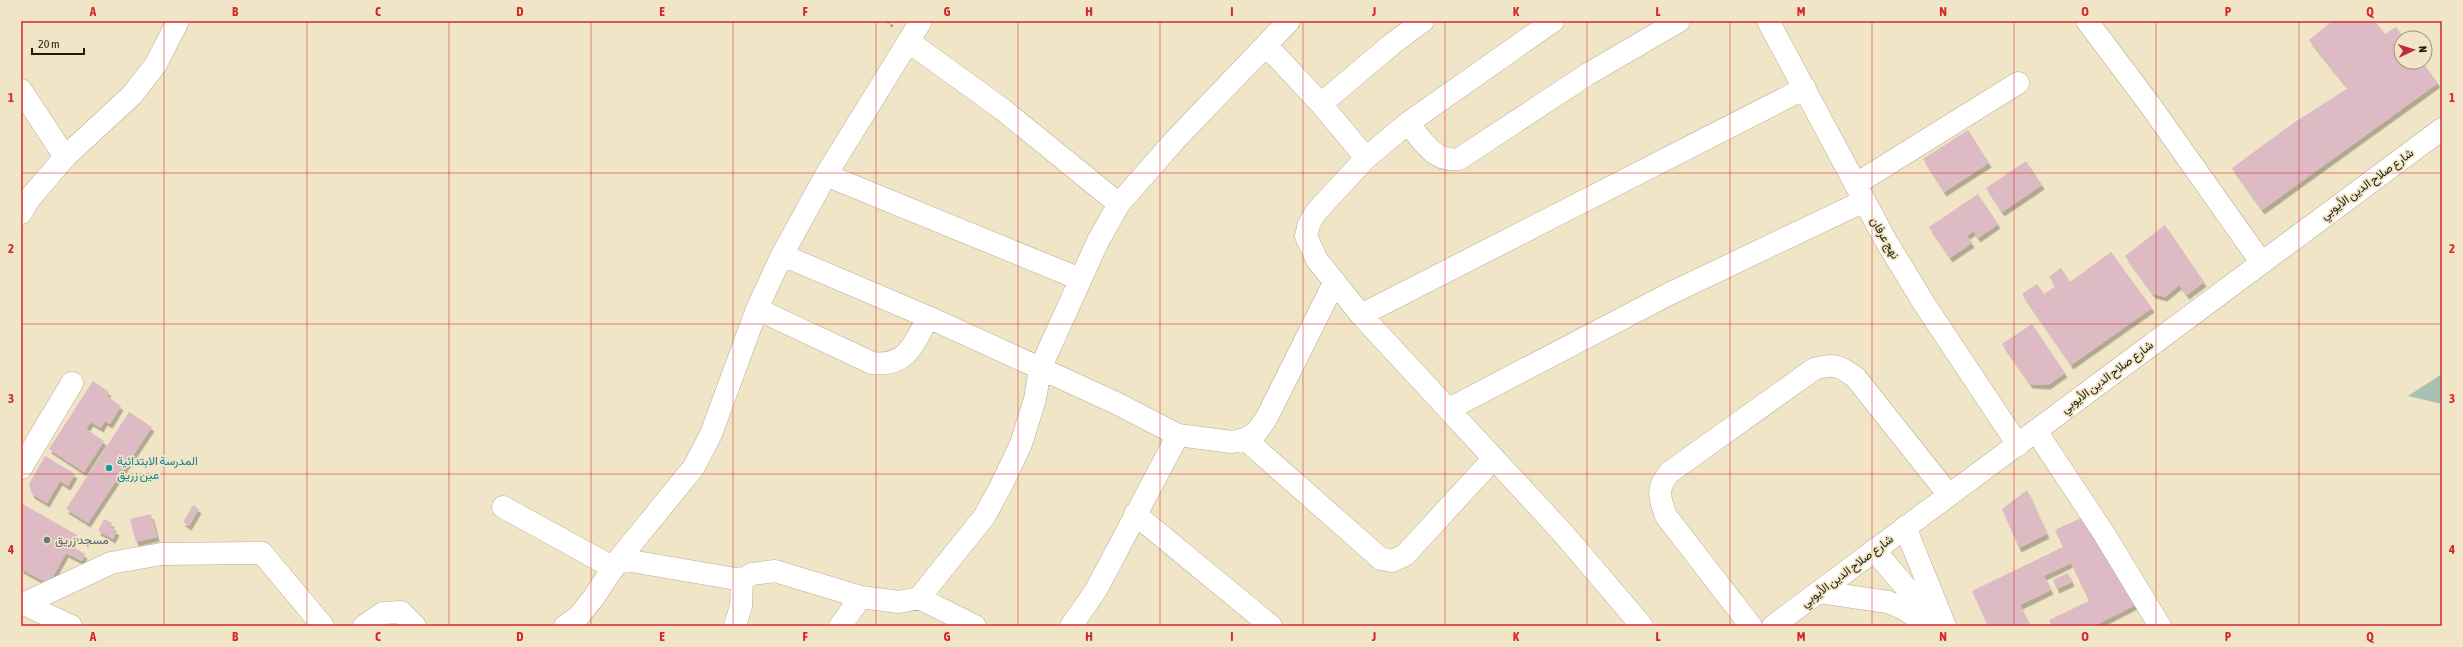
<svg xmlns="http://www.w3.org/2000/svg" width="2463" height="647" font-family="'Asap Condensed',Vazirmatn,sans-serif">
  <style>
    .green { fill: #a9bfb2 }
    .building { fill: #ddbac4; filter: url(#shadow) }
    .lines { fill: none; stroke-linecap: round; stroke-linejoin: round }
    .minor-casing { stroke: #b8ae91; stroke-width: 23 }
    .major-casing { stroke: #b8ae91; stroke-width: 23 }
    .path { stroke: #aba28a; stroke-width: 2.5; stroke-dasharray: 3 2; stroke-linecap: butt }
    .minor { stroke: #fff; stroke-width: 22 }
    .major { stroke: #fff; stroke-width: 22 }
    .grid { fill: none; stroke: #d62828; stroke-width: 1; stroke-opacity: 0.55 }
    .culture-dot { fill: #0f9aa8; stroke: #f0e5c6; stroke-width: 1.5 }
    .worship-dot { fill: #6b7280; stroke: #f0e5c6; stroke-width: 1.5 }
    .labels { text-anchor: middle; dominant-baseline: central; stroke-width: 3.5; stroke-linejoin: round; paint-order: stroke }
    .street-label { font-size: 12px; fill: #1f1b10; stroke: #f0e5c6 }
    .culture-label { font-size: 12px; fill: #0d838f; stroke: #f0e5c6; text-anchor: start }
    .worship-label { font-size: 12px; fill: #5b616d; stroke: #f0e5c6; text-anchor: start }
    .neatline { fill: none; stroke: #d62828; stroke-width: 1.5 }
    .grid-label { font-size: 13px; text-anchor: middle; font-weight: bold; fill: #d62828 }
  </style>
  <defs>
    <filter id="shadow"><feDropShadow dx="2.5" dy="4.5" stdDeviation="0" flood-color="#0004"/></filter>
  </defs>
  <rect width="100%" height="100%" fill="#f0e5c6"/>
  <path class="green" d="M 2442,374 L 2442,404 L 2408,396 Z"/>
  <path class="building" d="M 2332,21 L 2375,21 L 2385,34 L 2396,27 L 2404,38 L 2401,38 L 2401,62 L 2422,62 L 2438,83 L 2262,210 L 2232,168 L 2295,122 L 2348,88 L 2309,40 Z
    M 1968,130 L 1989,163 L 1944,192 L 1923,159 Z
    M 2026,161 L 2042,185 L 2002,212 L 1986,188 Z
    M 1978,194 L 1998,224 L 1978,238 L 1973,231 L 1967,236 L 1972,243 L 1950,258 L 1929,227 Z
    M 2165,225 L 2204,282 L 2187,295 L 2179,285 L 2165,297 L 2153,294 L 2125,256 Z
    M 2111,252 L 2152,308 L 2071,365 L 2022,294 L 2037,284 L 2044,294 L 2056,286 L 2049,277 L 2061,268 L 2070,282 Z
    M 2032,324 L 2065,373 L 2048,385 L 2030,384 L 2002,344 Z
    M 93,381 L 109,392 L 107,396 L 121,406 L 110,424 L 105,421 L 101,428 L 91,422 L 86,429 L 104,441 L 84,472 L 49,449 Z
    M 129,412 L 152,427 L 88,523 L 66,509 Z
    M 45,456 L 75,474 L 68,486 L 60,481 L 47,503 L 32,494 L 29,484 Z
    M 2027,490 L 2047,534 L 2019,548 L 2002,509 Z
    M 21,503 L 77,535 L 71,546 L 85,554 L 82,561 L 66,553 L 49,584 L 21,569 Z
    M 193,505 L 199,509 L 189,526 L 183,522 Z
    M 151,514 L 157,537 L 136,542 L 130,519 Z
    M 2085,516 L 2139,603 L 2094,626 L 2052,626 L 2049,620 L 2089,601 L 2071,563 L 2044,576 L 2051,590 L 2020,605 L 2030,626 L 1988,626 L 1972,591 L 2063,547 L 2055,530 Z
    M 104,519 L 112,523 L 110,527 L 117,531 L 113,539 L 98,531 Z
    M 2068,573 L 2072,582 L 2057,589 L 2053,580 Z"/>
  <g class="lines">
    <g class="minor-casing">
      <path id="minor" d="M 1553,21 L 1408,123 L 1366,158 L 1316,212 L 1309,224 L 1306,236 L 1317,260 L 1361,315 L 1562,532 L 1642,626
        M 1768,21 L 1886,241 L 1925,305 L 2018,445
        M 2087,21 L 2150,105 L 2261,262
        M 908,41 L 1002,109 L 1119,204
        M 1266,45 L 1321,104 L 1366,158
        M 21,90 L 65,157
        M 1321,104 L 1392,44 L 1423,21
        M 1408,123 C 1422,140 1434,163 1459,159 L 1588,74 L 1679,21
        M 826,175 L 1080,279
        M 1856,184 L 2018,83
        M 21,213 L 30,198 L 65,157 L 132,95 L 156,64 L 178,21
        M 782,255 L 928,317 L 1116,403 L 1178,435 L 1232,442 L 1245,439 L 1256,433 L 1266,419 L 1334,283
        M 757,309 L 872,363 C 907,367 914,344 928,317
        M 1361,315 L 1805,88
        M 1449,409 L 1669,294 L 1864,201
        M 2036,431 L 2103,532 L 2160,626
        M 1245,439 L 1381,559 L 1392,561 L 1405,555 L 1494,458
        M 21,468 L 72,383
        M 503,507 L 614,568
        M 1135,514 L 1271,626
        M 1905,527 L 1945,626
        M 1874,550 L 1938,625
        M 619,559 L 742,580 L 752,574 L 775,571 L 861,597 L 899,602 L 919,598 L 975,626
        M 919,598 L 984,517 L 1001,486 L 1021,444 L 1035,399 L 1040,369 L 1098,241 L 1119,204 L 1174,141 L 1289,21
        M 24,604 L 71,626
        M 21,605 L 111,563 L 161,554 L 262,553 L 323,626
        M 364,626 L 383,613 L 401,612 L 415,626
        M 565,626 L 578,617 L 594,597 L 619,559 L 694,467 L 711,434 L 757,309 L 782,255 L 826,175 L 921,21
        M 735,626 L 741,606 L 742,580
        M 840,626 L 861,597
        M 1071,626 L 1096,590 L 1178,435
        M 1751,626 L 1666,516 C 1659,497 1656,488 1670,472 L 1814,369 C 1834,363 1839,365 1856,378 L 1948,494"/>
    </g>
    <g class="major-casing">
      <path id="major" d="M 1819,592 L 1888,602 L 1904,609 L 1930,626
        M 1773,626 L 2442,129"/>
    </g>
    <path class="path" d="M 887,21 L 894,28"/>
    <use href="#minor" class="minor"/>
    <use href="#major" class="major"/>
  </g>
  <path class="grid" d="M 164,21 L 164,626M 307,21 L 307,626M 449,21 L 449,626M 591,21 L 591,626M 733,21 L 733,626M 876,21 L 876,626M 1018,21 L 1018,626M 1160,21 L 1160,626M 1303,21 L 1303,626M 1445,21 L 1445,626M 1587,21 L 1587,626M 1730,21 L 1730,626M 1872,21 L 1872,626M 2014,21 L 2014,626M 2156,21 L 2156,626M 2299,21 L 2299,626M 21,173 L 2442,173M 21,324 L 2442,324M 21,474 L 2442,474"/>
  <circle class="culture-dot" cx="109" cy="468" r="4"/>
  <circle class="worship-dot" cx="47" cy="540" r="4"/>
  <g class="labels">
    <g class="street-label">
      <text transform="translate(2367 184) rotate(-36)">شارع صلاح الدين الأيوبي</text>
      <text transform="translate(1885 238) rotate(60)">نهج عرفان</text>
      <text transform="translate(2107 377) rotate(-37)">شارع صلاح الدين الأيوبي</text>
      <text transform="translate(1847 571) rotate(-37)">شارع صلاح الدين الأيوبي</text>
    </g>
    <g class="culture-label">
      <text x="117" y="461">المدرسة الابتدائية<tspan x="117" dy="14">عين زريق</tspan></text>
    </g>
    <g class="worship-label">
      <text x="55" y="540">مسجد زريق</text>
    </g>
  </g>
  <rect width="2463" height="647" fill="none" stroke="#f0e5c6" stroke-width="44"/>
  <g transform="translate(2413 50) rotate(86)"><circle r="19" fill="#f0e5c6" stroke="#9c947d"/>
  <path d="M0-3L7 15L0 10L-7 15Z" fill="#bc2b43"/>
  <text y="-6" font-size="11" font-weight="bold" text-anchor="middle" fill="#1f1b10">N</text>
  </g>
  <path d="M32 48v6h52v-6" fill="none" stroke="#1f1b10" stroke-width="2"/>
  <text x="38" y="48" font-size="12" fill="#1f1b10" stroke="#f0e5c6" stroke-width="3" paint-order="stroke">20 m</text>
  <rect x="22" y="22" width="2419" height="603" class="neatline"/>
  <g class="grid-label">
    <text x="93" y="16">A</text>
    <text x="235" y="16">B</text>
    <text x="378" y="16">C</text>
    <text x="520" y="16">D</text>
    <text x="662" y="16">E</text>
    <text x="805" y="16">F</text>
    <text x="947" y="16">G</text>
    <text x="1089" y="16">H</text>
    <text x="1232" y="16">I</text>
    <text x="1374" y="16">J</text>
    <text x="1516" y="16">K</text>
    <text x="1658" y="16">L</text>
    <text x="1801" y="16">M</text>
    <text x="1943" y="16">N</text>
    <text x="2085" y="16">O</text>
    <text x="2228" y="16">P</text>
    <text x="2370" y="16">Q</text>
    <text x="11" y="102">1</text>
    <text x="2452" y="102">1</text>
    <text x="11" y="253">2</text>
    <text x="2452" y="253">2</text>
    <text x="11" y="403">3</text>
    <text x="2452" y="403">3</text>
    <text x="11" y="554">4</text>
    <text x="2452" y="554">4</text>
    <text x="93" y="641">A</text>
    <text x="235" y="641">B</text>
    <text x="378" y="641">C</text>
    <text x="520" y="641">D</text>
    <text x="662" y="641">E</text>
    <text x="805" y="641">F</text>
    <text x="947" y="641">G</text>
    <text x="1089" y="641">H</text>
    <text x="1232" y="641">I</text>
    <text x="1374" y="641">J</text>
    <text x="1516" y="641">K</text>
    <text x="1658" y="641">L</text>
    <text x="1801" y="641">M</text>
    <text x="1943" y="641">N</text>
    <text x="2085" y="641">O</text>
    <text x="2228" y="641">P</text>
    <text x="2370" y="641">Q</text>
  </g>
</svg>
